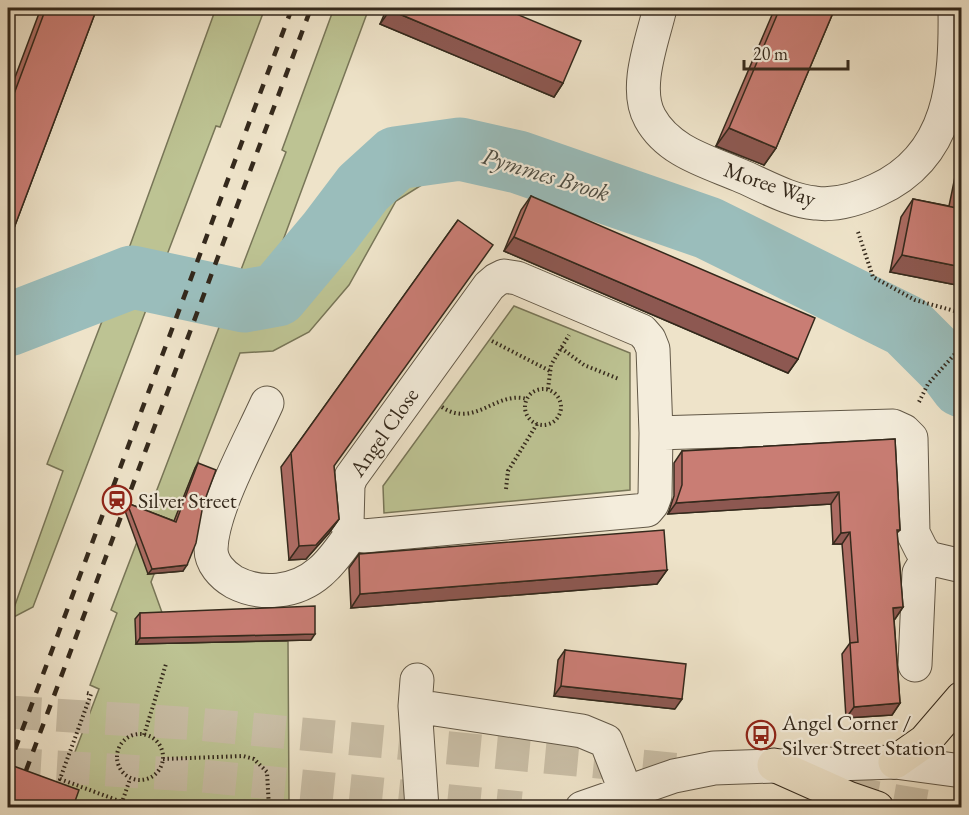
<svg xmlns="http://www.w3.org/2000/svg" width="969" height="815" font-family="'EB Garamond',serif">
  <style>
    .green { fill: #bdc393; stroke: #787658; stroke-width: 1.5 }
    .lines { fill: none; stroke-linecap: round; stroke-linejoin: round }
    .river { stroke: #9abdbb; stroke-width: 63 }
    .highway-tunnel { stroke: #c9bea6; stroke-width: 33; stroke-dasharray: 33 16; stroke-linecap: butt }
    .minor-casing { stroke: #625847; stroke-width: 35 }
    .major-casing { stroke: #34291c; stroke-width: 35 }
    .path { stroke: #34291c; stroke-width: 4; stroke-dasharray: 1.5 3; stroke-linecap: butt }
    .minor { stroke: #f4eddc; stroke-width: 33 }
    .major { stroke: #eee3c9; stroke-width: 33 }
    .rail { stroke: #34291c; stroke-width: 4.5; stroke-dasharray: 10 10; stroke-linecap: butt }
    .wall { fill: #ad6c64; stroke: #34291c; stroke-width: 1.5 }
    .shaded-wall { fill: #8d5851; stroke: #34291c; stroke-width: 1.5 }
    .building { fill: #c97d74; stroke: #34291c; stroke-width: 1.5 }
    .labels { text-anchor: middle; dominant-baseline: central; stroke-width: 4.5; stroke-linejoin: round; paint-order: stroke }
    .street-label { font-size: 22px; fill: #34291c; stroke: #f4eddc }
    .poi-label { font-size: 22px; fill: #34291c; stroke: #f4eddc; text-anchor: start }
    .water-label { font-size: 24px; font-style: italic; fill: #4e4e44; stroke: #f4eddc }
  </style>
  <rect width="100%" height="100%" fill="#eee3c9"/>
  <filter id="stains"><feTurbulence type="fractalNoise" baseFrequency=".00333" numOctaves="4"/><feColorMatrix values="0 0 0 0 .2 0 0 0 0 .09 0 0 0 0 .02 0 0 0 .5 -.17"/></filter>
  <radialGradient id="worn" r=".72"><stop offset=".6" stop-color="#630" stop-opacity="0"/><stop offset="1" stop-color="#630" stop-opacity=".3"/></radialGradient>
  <path class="green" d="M 216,8 L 265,8 L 220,127 L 216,126 L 33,607 L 10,619 L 63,471 L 47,464 L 104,316 L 8,353 L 8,307 L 45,291 L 44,288 L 82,275 L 81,272 L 124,262 Z
    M 334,8 L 369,8 L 275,262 L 323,218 L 365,165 L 399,140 L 454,125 L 579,154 L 786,235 L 859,280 L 945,345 L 922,373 L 871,329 L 646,223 L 478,163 L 452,166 L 396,201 L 349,285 L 309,332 L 273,351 L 240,353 L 151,582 L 173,643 L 288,641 L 289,803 L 216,808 L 69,807 L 62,786 L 99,689 L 90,685 L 117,613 L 111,610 L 286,152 L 282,150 Z
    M 514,306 L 630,353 L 630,490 L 384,513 L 383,486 Z"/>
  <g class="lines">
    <path class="river" d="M 8,325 L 132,277 L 244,301 L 277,295 L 329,233 L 363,188 L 396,158 L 460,149 L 518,162 L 708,228 L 906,326 L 950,370 L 962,386"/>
    <path class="highway-tunnel" d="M 8,712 L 197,724 L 693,771
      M 8,764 L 193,775 L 521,808
      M 845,792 L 937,808"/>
    <g class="minor-casing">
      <path id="minor" d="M 660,8 C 653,39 633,88 650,118 C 668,151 706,161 739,175 C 763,185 790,201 815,203 C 837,206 858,199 877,190 C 952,156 956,80 955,8
        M 504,276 L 517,278 L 642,331 L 649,339 L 653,349 L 656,433 L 655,496 L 652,504 L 647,510 L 364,536 L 352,533 L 347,524 L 348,485 L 351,477 L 489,286 L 496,280 Z
        M 267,403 C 250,441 212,509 211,549 C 211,563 222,575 234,582 C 261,596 296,593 320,572 C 333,561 342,547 352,533
        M 656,433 L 893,426 L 904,431 L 911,438 L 913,533 L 921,549 L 928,558 L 962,566
        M 915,665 L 919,573 L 928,558
        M 417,680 L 415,706 L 422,808
        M 415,706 L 582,731 L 606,741 L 626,792
        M 582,808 L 674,776 L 714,768 L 895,762 L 962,771"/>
    </g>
    <g class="major-casing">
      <path id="major" d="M 895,762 L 925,741 L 962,698
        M 774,765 L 848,798 L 877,808"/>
    </g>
    <path class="path" d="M 858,232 L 873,277 L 915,300 L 962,313
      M 492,341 L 550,371
      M 561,348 L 584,365 L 619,379
      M525 407a18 18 0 1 1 36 0a18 18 0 1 1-36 0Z
      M 548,389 L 551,365 L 569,335
      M 919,402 L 928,384 L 962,346
      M 442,407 C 474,429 497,390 527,399
      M 506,489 L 508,471 L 537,424
      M 87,693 L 91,694 L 60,779 L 122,802
      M117 757a23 23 0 1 1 46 0a23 23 0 1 1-46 0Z
      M 144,735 L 166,664
      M 163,759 L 243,756 L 254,759 L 267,772 L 269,808
      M 120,808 L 130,779"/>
    <use href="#minor" class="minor"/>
    <use href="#major" class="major"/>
    <path class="rail" d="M 8,768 L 292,8
      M 12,808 L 311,8"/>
  </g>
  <path class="wall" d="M 41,8 L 97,8 L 8,244 L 8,96 Z
    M 387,8 L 502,8 L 563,83 L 554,97 L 380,24 Z
    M 775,8 L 835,8 L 776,148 L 764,165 L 716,146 Z
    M 962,143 L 962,286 L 890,272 L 901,217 L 913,199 L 949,206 Z
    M 531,196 L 798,359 L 788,373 L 504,251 L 521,210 Z
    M 458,220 L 334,466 L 339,519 L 329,533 L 306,559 L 289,560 L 281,467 Z
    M 895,439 L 900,530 L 897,533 L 903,607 L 895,619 L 894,619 L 900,703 L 892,715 L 846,718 L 842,654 L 850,643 L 842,544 L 833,544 L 831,504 L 668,514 L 674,496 L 674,463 L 682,451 Z
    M 198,463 L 203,505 L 183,571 L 148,574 L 124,508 L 127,503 L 174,521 L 195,468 Z
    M 359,554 L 667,570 L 657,584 L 351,608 L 349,568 Z
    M 140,613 L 311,640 L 136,644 L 135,619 Z
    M 565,650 L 675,709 L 554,696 L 558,660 Z"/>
  <path class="shaded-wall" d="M 390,10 L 563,83 L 554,97 L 380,24 Z
    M 729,128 L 776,148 L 764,165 L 716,146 Z
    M 514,237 L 798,359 L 788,373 L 504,251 Z
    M 902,255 L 962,267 L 962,286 L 890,272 Z
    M 839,492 L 831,504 L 668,514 L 676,503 Z
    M 339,519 L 329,533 L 306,559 L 289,560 L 299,546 Z
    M 850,532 L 842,544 L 833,544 L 841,533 Z
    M 187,565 L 183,571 L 148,574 L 152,569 Z
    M 667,570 L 657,584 L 351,608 L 360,594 Z
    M 903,607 L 895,619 L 885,620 L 893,608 Z
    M 315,634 L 311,640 L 136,644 L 140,638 Z
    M 561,686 L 682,699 L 675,709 L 554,696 Z
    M 900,703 L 892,715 L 846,718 L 854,707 Z"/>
  <path class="building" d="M 46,8 L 97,8 L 8,244 L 8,110 Z
    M 391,8 L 502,8 L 581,41 L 563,83 L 390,10 Z
    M 780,8 L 835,8 L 776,148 L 729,128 Z
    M 962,187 L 962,267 L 902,255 L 913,199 L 957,208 Z
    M 531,196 L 815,318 L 798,359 L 514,237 Z
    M 458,220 L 493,245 L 334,466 L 339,519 L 316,545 L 299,546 L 291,453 Z
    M 8,384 L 11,385 L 8,394 Z
    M 895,439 L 900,530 L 897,530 L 903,607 L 893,608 L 900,703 L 854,707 L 850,643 L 858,642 L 850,532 L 841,533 L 839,492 L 676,503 L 682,485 L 682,451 Z
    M 198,463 L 216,470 L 203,505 L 196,543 L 187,565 L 152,569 L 127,503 L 176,522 Z
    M 664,530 L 667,570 L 360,594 L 359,554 Z
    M 315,606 L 315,634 L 140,638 L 140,613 Z
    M 565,650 L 686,664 L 682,699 L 561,686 Z
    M 8,764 L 79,790 L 73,807 L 8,807 Z"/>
  <defs>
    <g id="station-ring" transform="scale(1.5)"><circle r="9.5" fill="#f4eddc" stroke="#8f2418" stroke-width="1.5"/><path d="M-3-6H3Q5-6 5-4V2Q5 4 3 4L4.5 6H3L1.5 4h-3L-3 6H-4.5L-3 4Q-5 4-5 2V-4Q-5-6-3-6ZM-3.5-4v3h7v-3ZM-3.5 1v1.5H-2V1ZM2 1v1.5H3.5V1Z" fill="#8f2418"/></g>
    <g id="bus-ring" transform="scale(1.5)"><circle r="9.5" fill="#f4eddc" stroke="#8f2418" stroke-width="1.5"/><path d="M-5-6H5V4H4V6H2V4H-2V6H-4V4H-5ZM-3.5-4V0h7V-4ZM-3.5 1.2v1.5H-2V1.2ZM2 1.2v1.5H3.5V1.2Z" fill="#8f2418"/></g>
  </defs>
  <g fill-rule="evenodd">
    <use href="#station-ring" x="117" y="500"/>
    <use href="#bus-ring" x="761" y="735"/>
  </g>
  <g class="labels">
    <g class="street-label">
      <text transform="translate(770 184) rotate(19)">Moree Way</text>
      <text transform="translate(384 432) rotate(-55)">Angel Close</text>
    </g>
    <g class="poi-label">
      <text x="138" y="500">Silver Street</text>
      <text x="782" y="722">Angel Corner /<tspan x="782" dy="25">Silver Street Station</tspan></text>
    </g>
    <g class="water-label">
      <text transform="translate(546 174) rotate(17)">Pymmes Brook</text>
    </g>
  </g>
  <rect width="969" height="815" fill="none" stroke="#eee3c9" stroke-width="30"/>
  <rect x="9" y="9" width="951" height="797" fill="none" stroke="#34291c" stroke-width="3"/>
  <rect x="15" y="15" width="939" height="785" fill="none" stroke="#34291c" stroke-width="1.5"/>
  <path d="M744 60v9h104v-9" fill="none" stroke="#34291c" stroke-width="3"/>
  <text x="753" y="60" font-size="18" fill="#34291c" stroke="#f4eddc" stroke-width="4.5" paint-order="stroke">20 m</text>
  <rect width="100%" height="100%" filter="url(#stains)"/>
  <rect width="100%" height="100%" fill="url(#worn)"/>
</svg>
